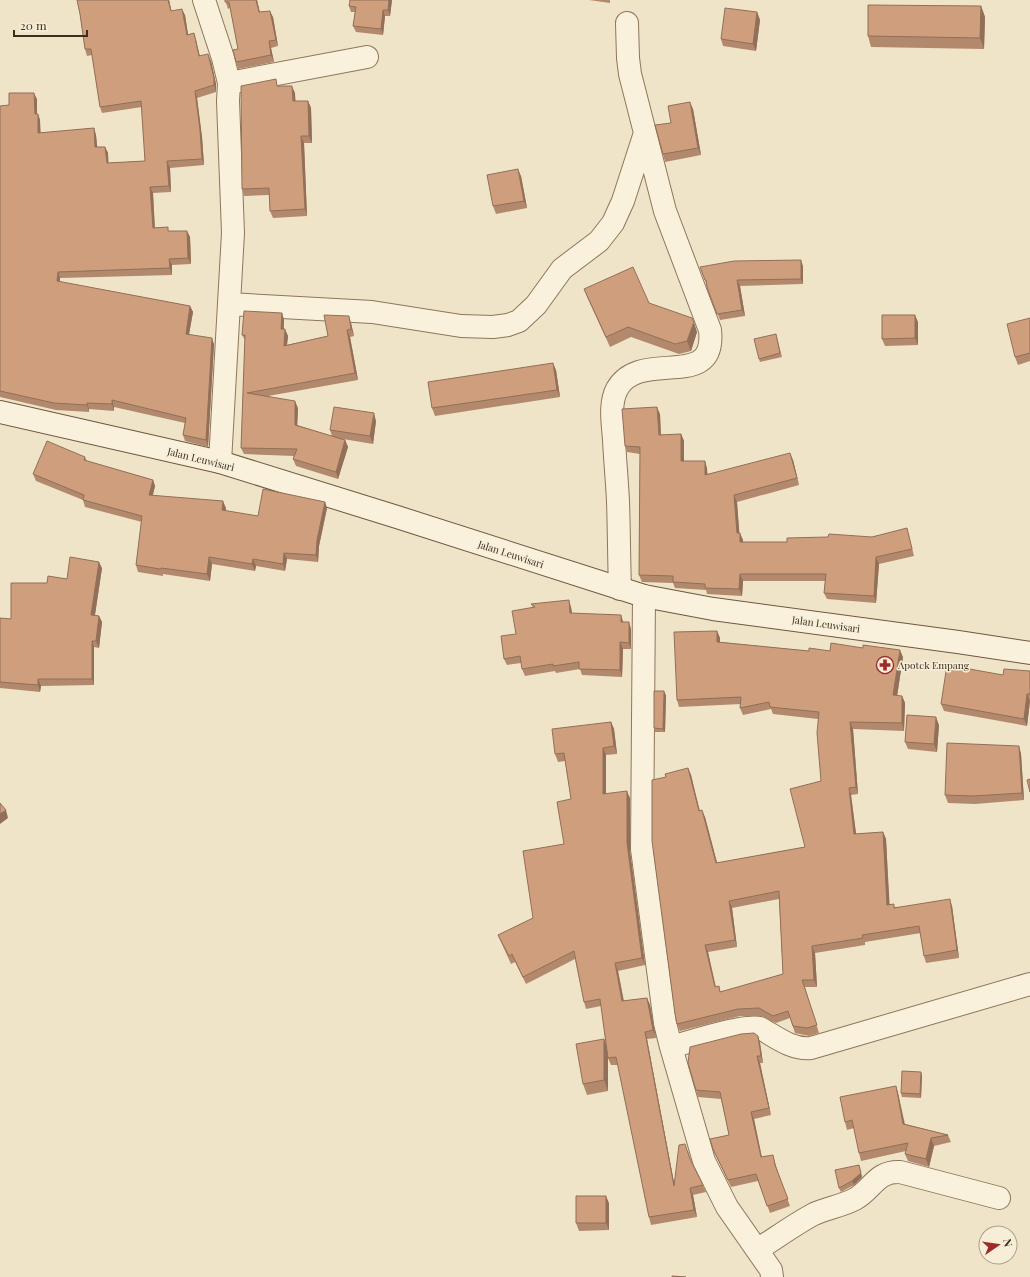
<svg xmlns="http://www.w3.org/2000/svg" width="1030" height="1277" font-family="'Playfair Display',serif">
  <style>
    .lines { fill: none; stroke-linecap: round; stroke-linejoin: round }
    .minor-casing { stroke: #8d765c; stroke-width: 24 }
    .secondary-casing { stroke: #6f573f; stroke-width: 24 }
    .minor { stroke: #faf1dc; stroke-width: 22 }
    .secondary { stroke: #faf1dc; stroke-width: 22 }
    .wall { fill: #b2896c; fill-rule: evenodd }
    .shaded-wall { fill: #916f58 }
    .building { fill: #cf9f7d; stroke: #916f58; fill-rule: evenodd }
    .labels { text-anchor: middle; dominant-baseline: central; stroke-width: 3; stroke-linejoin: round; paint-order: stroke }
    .street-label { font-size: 10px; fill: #3d2e20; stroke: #f7eed8 }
    .poi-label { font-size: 10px; fill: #3d2e20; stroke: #f7eed8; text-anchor: start }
  </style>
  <rect width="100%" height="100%" fill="#f0e4c8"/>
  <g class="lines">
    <g class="minor-casing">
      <path id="minor" d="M 204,0 L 223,58 L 229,83 L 228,101 L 233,233 L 220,462
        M 229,83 L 367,57
        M 229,304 L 372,312 L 461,326 L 493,327 L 508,325 L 519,321 L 536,305 L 562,269 L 599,241 L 613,223 L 623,201 L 645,133
        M 620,589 C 619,560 619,530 618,501 C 617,481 615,460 614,440 C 613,424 609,404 617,389 C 640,347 717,393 710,330 L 665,211 L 630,74 L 628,58 L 627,23
        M 644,596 L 642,849 L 665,1023 L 671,1047 L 704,1161 L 727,1207 L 771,1270 L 772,1277
        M 671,1047 C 690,1042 743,1024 760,1028 C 776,1037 792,1050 811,1048 L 1030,984
        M 757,1250 C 776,1238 795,1224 814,1214 C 827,1208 842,1206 855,1199 C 873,1189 876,1171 900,1172 L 999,1198"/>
    </g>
    <g class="secondary-casing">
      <path id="secondary" d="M 0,412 L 220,462 L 397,517 L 644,596 L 713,609 L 958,642 L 1030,653"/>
    </g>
    <use href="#minor" class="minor"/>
    <use href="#secondary" class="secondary"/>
  </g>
  <path class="wall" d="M 77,0 L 169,0 L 171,11 L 185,15 L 188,34 L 196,40 L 200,56 L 211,61 L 216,84 L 216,92 L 197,98 L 202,137 L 204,165 L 170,168 L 171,192 L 153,193 L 155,228 L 169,231 L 187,231 L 190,237 L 191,264 L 172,265 L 172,275 L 60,278 L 60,282 L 190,306 L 193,312 L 189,334 L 214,344 L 208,447 L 185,441 L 183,435 L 185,423 L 114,407 L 114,411 L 89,409 L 89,412 L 56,410 L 0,397 L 0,106 L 9,105 L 37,99 L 37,114 L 38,114 L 40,120 L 40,133 L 94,128 L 96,135 L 97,147 L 105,147 L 108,153 L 108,163 L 145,161 L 142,107 L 102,113 L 100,107 L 92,55 L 87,56 L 85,49 L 80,14 Z
    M 225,0 L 257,0 L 260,12 L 273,17 L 278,46 L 271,48 L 274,62 L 238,69 L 236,62 L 238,49 L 230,8 L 228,9 Z
    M 392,0 L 390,16 L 385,16 L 383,35 L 356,32 L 353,26 L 355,12 L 351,12 L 349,6 Z
    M 589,0 L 610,0 L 610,3 Z
    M 981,6 L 985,17 L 984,49 L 871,47 L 868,36 Z
    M 757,12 L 760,20 L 756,51 L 723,46 L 721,39 Z
    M 278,86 L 295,93 L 295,101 L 308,101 L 311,108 L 312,143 L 304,143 L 307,216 L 273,218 L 270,211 L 269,195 L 244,196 L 242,189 Z
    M 693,109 L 701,155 L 665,162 L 663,154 Z
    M 521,176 L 527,208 L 496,214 L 493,206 Z
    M 803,266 L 803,284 L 740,286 L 745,316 L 720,320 L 700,267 Z
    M 584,289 L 649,303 L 697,332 L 691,351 L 679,354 L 631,337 L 610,347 L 588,299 Z
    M 282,313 L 284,320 L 284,329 L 288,336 L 287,345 L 328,336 L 351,323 L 354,336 L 350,337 L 358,380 L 268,396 L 298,408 L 297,425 L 332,436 L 330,430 L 376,421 L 373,444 L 343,439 L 345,440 L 348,447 L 338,479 L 296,466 L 293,459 L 294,456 L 244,454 L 241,448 L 245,340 L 242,335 Z
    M 1030,318 L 1030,361 L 1018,365 L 1015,357 Z
    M 918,322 L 918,345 L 885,346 L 882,339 Z
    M 776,334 L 782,357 L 760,362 L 759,359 Z
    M 556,370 L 560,397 L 435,416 L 432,408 Z
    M 660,414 L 661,435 L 681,434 L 684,441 L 684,461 L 707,468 L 707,474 L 793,460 L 799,485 L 737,502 L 739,533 L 743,540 L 743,542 L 787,542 L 828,537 L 872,537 L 909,535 L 914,556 L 879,564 L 876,603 L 827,599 L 824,593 L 825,581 L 743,581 L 742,596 L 707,594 L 706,590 L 675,588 L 673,583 L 642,582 L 639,575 L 640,454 L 627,452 L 625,446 Z
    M 85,457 L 87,461 L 153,480 L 155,486 L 153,495 L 226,508 L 225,511 L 258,516 L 325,502 L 327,508 L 319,546 L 318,562 L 287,559 L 285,571 L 256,566 L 255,571 L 212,564 L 210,581 L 163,574 L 163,576 L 138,572 L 136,565 L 142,522 L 85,507 L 83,500 L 36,481 L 33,474 Z
    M 102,568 L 95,615 L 99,616 L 102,622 L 99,648 L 94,647 L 94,685 L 41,686 L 40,692 L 0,688 L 0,618 L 11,619 L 67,579 Z
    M 531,604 L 571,607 L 572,614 L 621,615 L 623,622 L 631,629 L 631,649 L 623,649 L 622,677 L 582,675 L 580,669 L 556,673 L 555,671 L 525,676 L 522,669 L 521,663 L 507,665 L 504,659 L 516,634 L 533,607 Z
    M 717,631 L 720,638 L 720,642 L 809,651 L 830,651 L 903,657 L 897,696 L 902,696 L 905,703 L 904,731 L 853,729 L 858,794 L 851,795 L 856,834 L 883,832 L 886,839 L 889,904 L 895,907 L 952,906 L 959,958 L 926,963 L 924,956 L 921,933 L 865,942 L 865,945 L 815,953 L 817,987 L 805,987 L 819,1033 L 809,1036 L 795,1033 L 790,1018 L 776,1023 L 761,1016 L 740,1016 L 680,1031 L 677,1024 L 666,777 L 688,768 L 691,775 L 700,811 L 705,817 L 717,863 L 805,847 L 821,781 L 818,719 L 773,714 L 771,709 L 743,715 L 740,708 L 741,704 L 679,707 L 677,700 ZM 779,899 L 783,974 L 721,992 L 716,987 L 708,952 L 737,947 L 732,908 Z
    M 1030,671 L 1030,701 L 1027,726 L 944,711 L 941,704 L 1003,675 Z
    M 666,695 L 665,732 L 655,732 L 654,728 Z
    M 611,722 L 614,729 L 617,754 L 606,755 L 606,794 L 630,798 L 630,851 L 645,965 L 618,971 L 624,1001 L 647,998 L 650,1005 L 656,1038 L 647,1039 L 674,1182 L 688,1151 L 691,1161 L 703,1185 L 706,1192 L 693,1195 L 697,1217 L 651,1225 L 649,1217 L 618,1065 L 611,1065 L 608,1058 L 608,1091 L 587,1095 L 583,1084 L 604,1039 L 606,1044 L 601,1006 L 586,1009 L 584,1002 L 575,959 L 526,984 L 515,962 L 511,964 L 501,942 L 498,935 L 533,918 L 564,844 L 571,799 L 565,761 L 558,762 L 555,754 Z
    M 939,725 L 937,752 L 908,749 L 905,742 Z
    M 1019,746 L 1021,754 L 1024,800 L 975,804 L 948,803 L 945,795 Z
    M 758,1036 L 760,1043 L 763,1063 L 760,1063 L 771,1115 L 754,1119 L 762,1157 L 773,1155 L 775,1162 L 778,1172 L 790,1206 L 770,1213 L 758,1181 L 731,1187 L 716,1156 L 713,1149 L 729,1135 L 721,1099 L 698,1097 L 696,1090 Z
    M 922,1075 L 921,1098 L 902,1097 L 901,1093 Z
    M 896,1086 L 898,1093 L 905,1124 L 948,1135 L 951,1142 L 934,1146 L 929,1167 L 908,1161 L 905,1154 L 906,1151 L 861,1161 L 859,1153 L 854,1128 L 847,1130 L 845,1122 Z
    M 859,1165 L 862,1177 L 854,1185 L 841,1192 L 839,1188 Z
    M 609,1203 L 609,1230 L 579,1231 L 576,1223 Z"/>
  <path class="shaded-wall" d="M 168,0 L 169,0 L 173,17 L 171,11 Z
    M 256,0 L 257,0 L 261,19 L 259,12 Z
    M 389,0 L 392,0 L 390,16 L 388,10 Z
    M 981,6 L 985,17 L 984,49 L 980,38 Z
    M 182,9 L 185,15 L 189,41 L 187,35 Z
    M 383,10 L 385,16 L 383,35 L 381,29 Z
    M 270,11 L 273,17 L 278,46 L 276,40 Z
    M 757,12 L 760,20 L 756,51 L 753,44 Z
    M 194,33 L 196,40 L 201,63 L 199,56 Z
    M 269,41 L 271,48 L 274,62 L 271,55 Z
    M 208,54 L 211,61 L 216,84 L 216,92 L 214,85 Z
    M 292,86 L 295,93 L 296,108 L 293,101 Z
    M 195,91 L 197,98 L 202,137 L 204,165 L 202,159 Z
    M 34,93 L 37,99 L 37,120 L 35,114 Z
    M 308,101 L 311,108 L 312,143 L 309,136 Z
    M 690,102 L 693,109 L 701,155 L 698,148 Z
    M 38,114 L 40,120 L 41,139 L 38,133 Z
    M 94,128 L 96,135 L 98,154 L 95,147 Z
    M 301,136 L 304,143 L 307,216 L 305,209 Z
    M 105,147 L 108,153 L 109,170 L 107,163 Z
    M 167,161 L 170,168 L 171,192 L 169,186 Z
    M 518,169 L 521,176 L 527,208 L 524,201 Z
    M 150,187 L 153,193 L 155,234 L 153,228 Z
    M 187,231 L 190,237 L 191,264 L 188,258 Z
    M 169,259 L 172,265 L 172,275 L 170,268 Z
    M 801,260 L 803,266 L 803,284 L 801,279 Z
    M 58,272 L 60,278 L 60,288 L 57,281 Z
    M 737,280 L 740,286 L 745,316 L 742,310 Z
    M 190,306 L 193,312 L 188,340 L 186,334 Z
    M 282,313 L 284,320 L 283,336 L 281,329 Z
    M 915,315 L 918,322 L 918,345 L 915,338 Z
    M 349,316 L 351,323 L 354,336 L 351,329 Z
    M 694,322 L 697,332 L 691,351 L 687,341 Z
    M 285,329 L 288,336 L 286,353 L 284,346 Z
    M 347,330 L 350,337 L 358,380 L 355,373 Z
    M 212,338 L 214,344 L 208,447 L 206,440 Z
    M 553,363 L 556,370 L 560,397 L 557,390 Z
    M 112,400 L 114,407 L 114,411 L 112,404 Z
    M 295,401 L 298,408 L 297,432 L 295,425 Z
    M 87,403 L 89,409 L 89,412 L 87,405 Z
    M 657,407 L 660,414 L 661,441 L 659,435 Z
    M 374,413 L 376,421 L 373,444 L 370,436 Z
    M 681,434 L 684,441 L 684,468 L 681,461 Z
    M 345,440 L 348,447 L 338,479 L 336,472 Z
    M 790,453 L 793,460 L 799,485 L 797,478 Z
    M 705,461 L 707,468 L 708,482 L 705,475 Z
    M 153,480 L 155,486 L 151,501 L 149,495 Z
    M 734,495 L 737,502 L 740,540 L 737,533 Z
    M 223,501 L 226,508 L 225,517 L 222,510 Z
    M 325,502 L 327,508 L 319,546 L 318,562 L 316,555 L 317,540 Z
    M 740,533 L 743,540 L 743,549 L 740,542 Z
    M 284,553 L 287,559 L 285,571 L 283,564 Z
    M 209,557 L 212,564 L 210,581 L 207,574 Z
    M 876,557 L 879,564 L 876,603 L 874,596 Z
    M 253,559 L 256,566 L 255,571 L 252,564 Z
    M 99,562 L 102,568 L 94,621 L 91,615 Z
    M 740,574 L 743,581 L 742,596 L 739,589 Z
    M 569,600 L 571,607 L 573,620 L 570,613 Z
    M 621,615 L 623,622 L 621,622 Z
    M 99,616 L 102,622 L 99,648 L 96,641 Z
    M 629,622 L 631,629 L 631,649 L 629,643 Z
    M 717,631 L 720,638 L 720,649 L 717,642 Z
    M 92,641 L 94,647 L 94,685 L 92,679 Z
    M 620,642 L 623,649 L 622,677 L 620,670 Z
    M 900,650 L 903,657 L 896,703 L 893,695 Z
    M 38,679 L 41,686 L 40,692 L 38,685 Z
    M 664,691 L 666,695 L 665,732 L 663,729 Z
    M 1027,694 L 1030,701 L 1027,726 L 1024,719 Z
    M 902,696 L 905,703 L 904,731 L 902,723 Z
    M 936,717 L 939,725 L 937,752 L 934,744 Z
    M 611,722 L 614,729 L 617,754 L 614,746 Z
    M 850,722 L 853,729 L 858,794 L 856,787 Z
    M 1019,746 L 1021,754 L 1024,800 L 1022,793 Z
    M 603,748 L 606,755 L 606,801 L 603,794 Z
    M 688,768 L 691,775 L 701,818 L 699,811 Z
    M 849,788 L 851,795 L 857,841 L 854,834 Z
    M 627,791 L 630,798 L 630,851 L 645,965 L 642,958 L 627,843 Z
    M 6,810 L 8,818 L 0,824 L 0,814 Z
    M 702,810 L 705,817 L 719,870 L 716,863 Z
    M 883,832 L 886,839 L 890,912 L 887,905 Z
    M 950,899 L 952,906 L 959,958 L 957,950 Z
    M 729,901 L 732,908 L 737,947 L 735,940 Z
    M 705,945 L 708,952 L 717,994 L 715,987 Z
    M 812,946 L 815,953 L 817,987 L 814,980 Z
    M 615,963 L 618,971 L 625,1009 L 622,1001 Z
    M 647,998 L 650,1005 L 656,1038 L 653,1030 Z
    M 645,1032 L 647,1039 L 676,1194 L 674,1186 Z
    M 758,1036 L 760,1043 L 763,1063 L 761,1056 Z
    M 604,1039 L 608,1050 L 608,1091 L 604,1080 Z
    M 757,1056 L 760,1063 L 771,1115 L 769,1108 Z
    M 921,1072 L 922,1075 L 921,1098 L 920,1094 Z
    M 896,1086 L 898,1093 L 906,1132 L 903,1124 Z
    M 751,1112 L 754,1119 L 763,1164 L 761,1157 Z
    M 931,1138 L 934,1146 L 929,1167 L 926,1159 Z
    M 859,1165 L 862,1177 L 854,1185 L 852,1181 Z
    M 690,1188 L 693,1195 L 697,1217 L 694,1210 Z
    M 606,1196 L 609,1203 L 609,1230 L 606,1223 Z"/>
  <path class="building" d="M 77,0 L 168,0 L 171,11 L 182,9 L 187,35 L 194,33 L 199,56 L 208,54 L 214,78 L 214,85 L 195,91 L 200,130 L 202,159 L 167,161 L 169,186 L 150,187 L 153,228 L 168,227 L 168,231 L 187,231 L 188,258 L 169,259 L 170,268 L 58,272 L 57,281 L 190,306 L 186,334 L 212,338 L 206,440 L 183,435 L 186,418 L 112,400 L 112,404 L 87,403 L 87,405 L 54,403 L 0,391 L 0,106 L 9,105 L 9,93 L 34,93 L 35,114 L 38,114 L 38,133 L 94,128 L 95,147 L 105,147 L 107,163 L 145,161 L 141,101 L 100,107 L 91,49 L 85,49 L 80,14 Z
    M 225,0 L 256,0 L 259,12 L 270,11 L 276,40 L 269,41 L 271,55 L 236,62 L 233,50 L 238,49 L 229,2 L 225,2 Z
    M 350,0 L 389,0 L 388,10 L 383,10 L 381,29 L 353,26 L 356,7 L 349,6 Z
    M 868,5 L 981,6 L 980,38 L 868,36 Z
    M 725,8 L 757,12 L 753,44 L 721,39 Z
    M 276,79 L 277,86 L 292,86 L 293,101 L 308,101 L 309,136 L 301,136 L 305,209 L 270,211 L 269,188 L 242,189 L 241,86 Z
    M 690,102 L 698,148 L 663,154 L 655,125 L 671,123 L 668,106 Z
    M 518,169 L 524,201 L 493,206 L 487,175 Z
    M 801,260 L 801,279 L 737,280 L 742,310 L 717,314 L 707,287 L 706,280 L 705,280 L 700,267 L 734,261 Z
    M 633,267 L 649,303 L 692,318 L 694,322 L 687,341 L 675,344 L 628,327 L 606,337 L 584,289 Z
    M 244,311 L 282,313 L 281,329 L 285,329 L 284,346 L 328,336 L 324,315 L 349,316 L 351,329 L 347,330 L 355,373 L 247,393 L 295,401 L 295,425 L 345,440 L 336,472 L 293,459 L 297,449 L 241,448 L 245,335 L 242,335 Z
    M 882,315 L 915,315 L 915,338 L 882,339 Z
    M 1030,318 L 1030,353 L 1015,357 L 1007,324 Z
    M 776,334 L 780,353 L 759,359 L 754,339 Z
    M 553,363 L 557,390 L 432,408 L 428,382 Z
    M 334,407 L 374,413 L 370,436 L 330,430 Z
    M 657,407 L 659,435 L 681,434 L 681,461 L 705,461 L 705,475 L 790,453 L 797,478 L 734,495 L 737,533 L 740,533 L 740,542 L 787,542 L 787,538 L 828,537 L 829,534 L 872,537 L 907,528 L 912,549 L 876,557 L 874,596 L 824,593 L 826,574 L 740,574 L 739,589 L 705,588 L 705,584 L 673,582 L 673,576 L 639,575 L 640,447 L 625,446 L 622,409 Z
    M 47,441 L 85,457 L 84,460 L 153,480 L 149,495 L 223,501 L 222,510 L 258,516 L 263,489 L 325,502 L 317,540 L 316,555 L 284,553 L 283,564 L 253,559 L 252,564 L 209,557 L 207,574 L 161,568 L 160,569 L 136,565 L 142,516 L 83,500 L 84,495 L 33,474 Z
    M 70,557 L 99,562 L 91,615 L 99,616 L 96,641 L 92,641 L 92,679 L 38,679 L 38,685 L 0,682 L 0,618 L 11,619 L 11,583 L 47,583 L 48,576 L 67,579 Z
    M 569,600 L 570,613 L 621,615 L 621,622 L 629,622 L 629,643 L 620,642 L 620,670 L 579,669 L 579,662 L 553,666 L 553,664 L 522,669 L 520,656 L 504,659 L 501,636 L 516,634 L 512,611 L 535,607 L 531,604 Z
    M 717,631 L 717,642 L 809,651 L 809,648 L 830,651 L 831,643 L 863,648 L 863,645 L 900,650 L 893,695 L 902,696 L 902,723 L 850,722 L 856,787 L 849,788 L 854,834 L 883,832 L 887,905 L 894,904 L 894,908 L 950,899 L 957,950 L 924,956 L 919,926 L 862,935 L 863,938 L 812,946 L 814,980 L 802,980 L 817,1025 L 807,1028 L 793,1026 L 788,1011 L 773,1016 L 759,1008 L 738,1009 L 677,1024 L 675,1014 L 652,841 L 652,780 L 666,777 L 665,774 L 688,768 L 699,811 L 702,810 L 716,863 L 805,847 L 790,789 L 821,781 L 817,733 L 819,712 L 770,707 L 769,702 L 740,708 L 741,697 L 677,700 L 674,632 ZM 779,891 L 783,974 L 720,992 L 719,986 L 715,987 L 705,945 L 735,940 L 729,901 Z
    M 947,665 L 1003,675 L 1004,669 L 1030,671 L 1030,694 L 1027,694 L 1024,719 L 941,704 Z
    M 654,691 L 664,691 L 663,729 L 654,728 Z
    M 907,715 L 936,717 L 934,744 L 905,742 Z
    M 611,722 L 614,746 L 603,748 L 603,794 L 627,791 L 627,843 L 642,958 L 615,963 L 622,1001 L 647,998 L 653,1030 L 645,1032 L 674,1186 L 679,1145 L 685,1144 L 690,1159 L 703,1185 L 690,1188 L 694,1210 L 649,1217 L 616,1057 L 608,1058 L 600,999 L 584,1002 L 574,951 L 523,977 L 512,954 L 509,956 L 498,935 L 533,918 L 523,851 L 564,844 L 557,802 L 571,799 L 564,753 L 555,754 L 552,729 Z
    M 947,743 L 1019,746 L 1022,793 L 973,796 L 945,795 Z
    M 1030,779 L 1030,792 L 1027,780 Z
    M 0,803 L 6,810 L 0,814 Z
    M 754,1033 L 758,1036 L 761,1056 L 757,1056 L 769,1108 L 751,1112 L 761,1157 L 773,1155 L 775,1165 L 788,1199 L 767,1206 L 756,1174 L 728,1180 L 713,1149 L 710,1139 L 729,1135 L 720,1092 L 696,1090 L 688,1063 L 690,1047 L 741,1034 Z
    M 604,1039 L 604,1080 L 583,1084 L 576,1044 Z
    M 902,1071 L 921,1072 L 920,1094 L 901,1093 Z
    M 896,1086 L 903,1124 L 948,1135 L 931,1138 L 926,1159 L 905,1154 L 908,1143 L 859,1153 L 852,1120 L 845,1122 L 840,1097 Z
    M 859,1165 L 861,1173 L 852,1181 L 839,1188 L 835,1170 Z
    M 576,1196 L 606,1196 L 606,1223 L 576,1223 Z
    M 672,1276 L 686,1277 L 672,1277 Z"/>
  <defs>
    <g id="pharmacy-ring" transform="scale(0.9)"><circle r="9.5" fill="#f7eed8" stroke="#9e2a2b" stroke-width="1.5"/><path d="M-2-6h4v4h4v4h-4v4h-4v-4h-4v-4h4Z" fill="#9e2a2b"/></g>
  </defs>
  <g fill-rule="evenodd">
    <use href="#pharmacy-ring" x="885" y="665"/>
  </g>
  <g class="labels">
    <g class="street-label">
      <text transform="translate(201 459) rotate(14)">Jalan Leuwisari</text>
      <text transform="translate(511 554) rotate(18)">Jalan Leuwisari</text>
      <text transform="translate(826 624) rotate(8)">Jalan Leuwisari</text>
    </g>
    <g class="poi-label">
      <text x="898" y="665">Apotek Empang</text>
    </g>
  </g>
  <g transform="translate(998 1245) rotate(77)"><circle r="19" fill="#f7eed8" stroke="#ada18e"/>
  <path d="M0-3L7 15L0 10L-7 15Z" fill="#9e2a2b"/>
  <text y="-6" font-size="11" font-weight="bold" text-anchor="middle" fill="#3d2e20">N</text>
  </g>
  <path d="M14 30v6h73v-6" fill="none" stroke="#3d2e20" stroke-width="2"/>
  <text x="20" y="30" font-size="12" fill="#3d2e20" stroke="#f7eed8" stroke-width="3" paint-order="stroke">20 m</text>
</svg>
